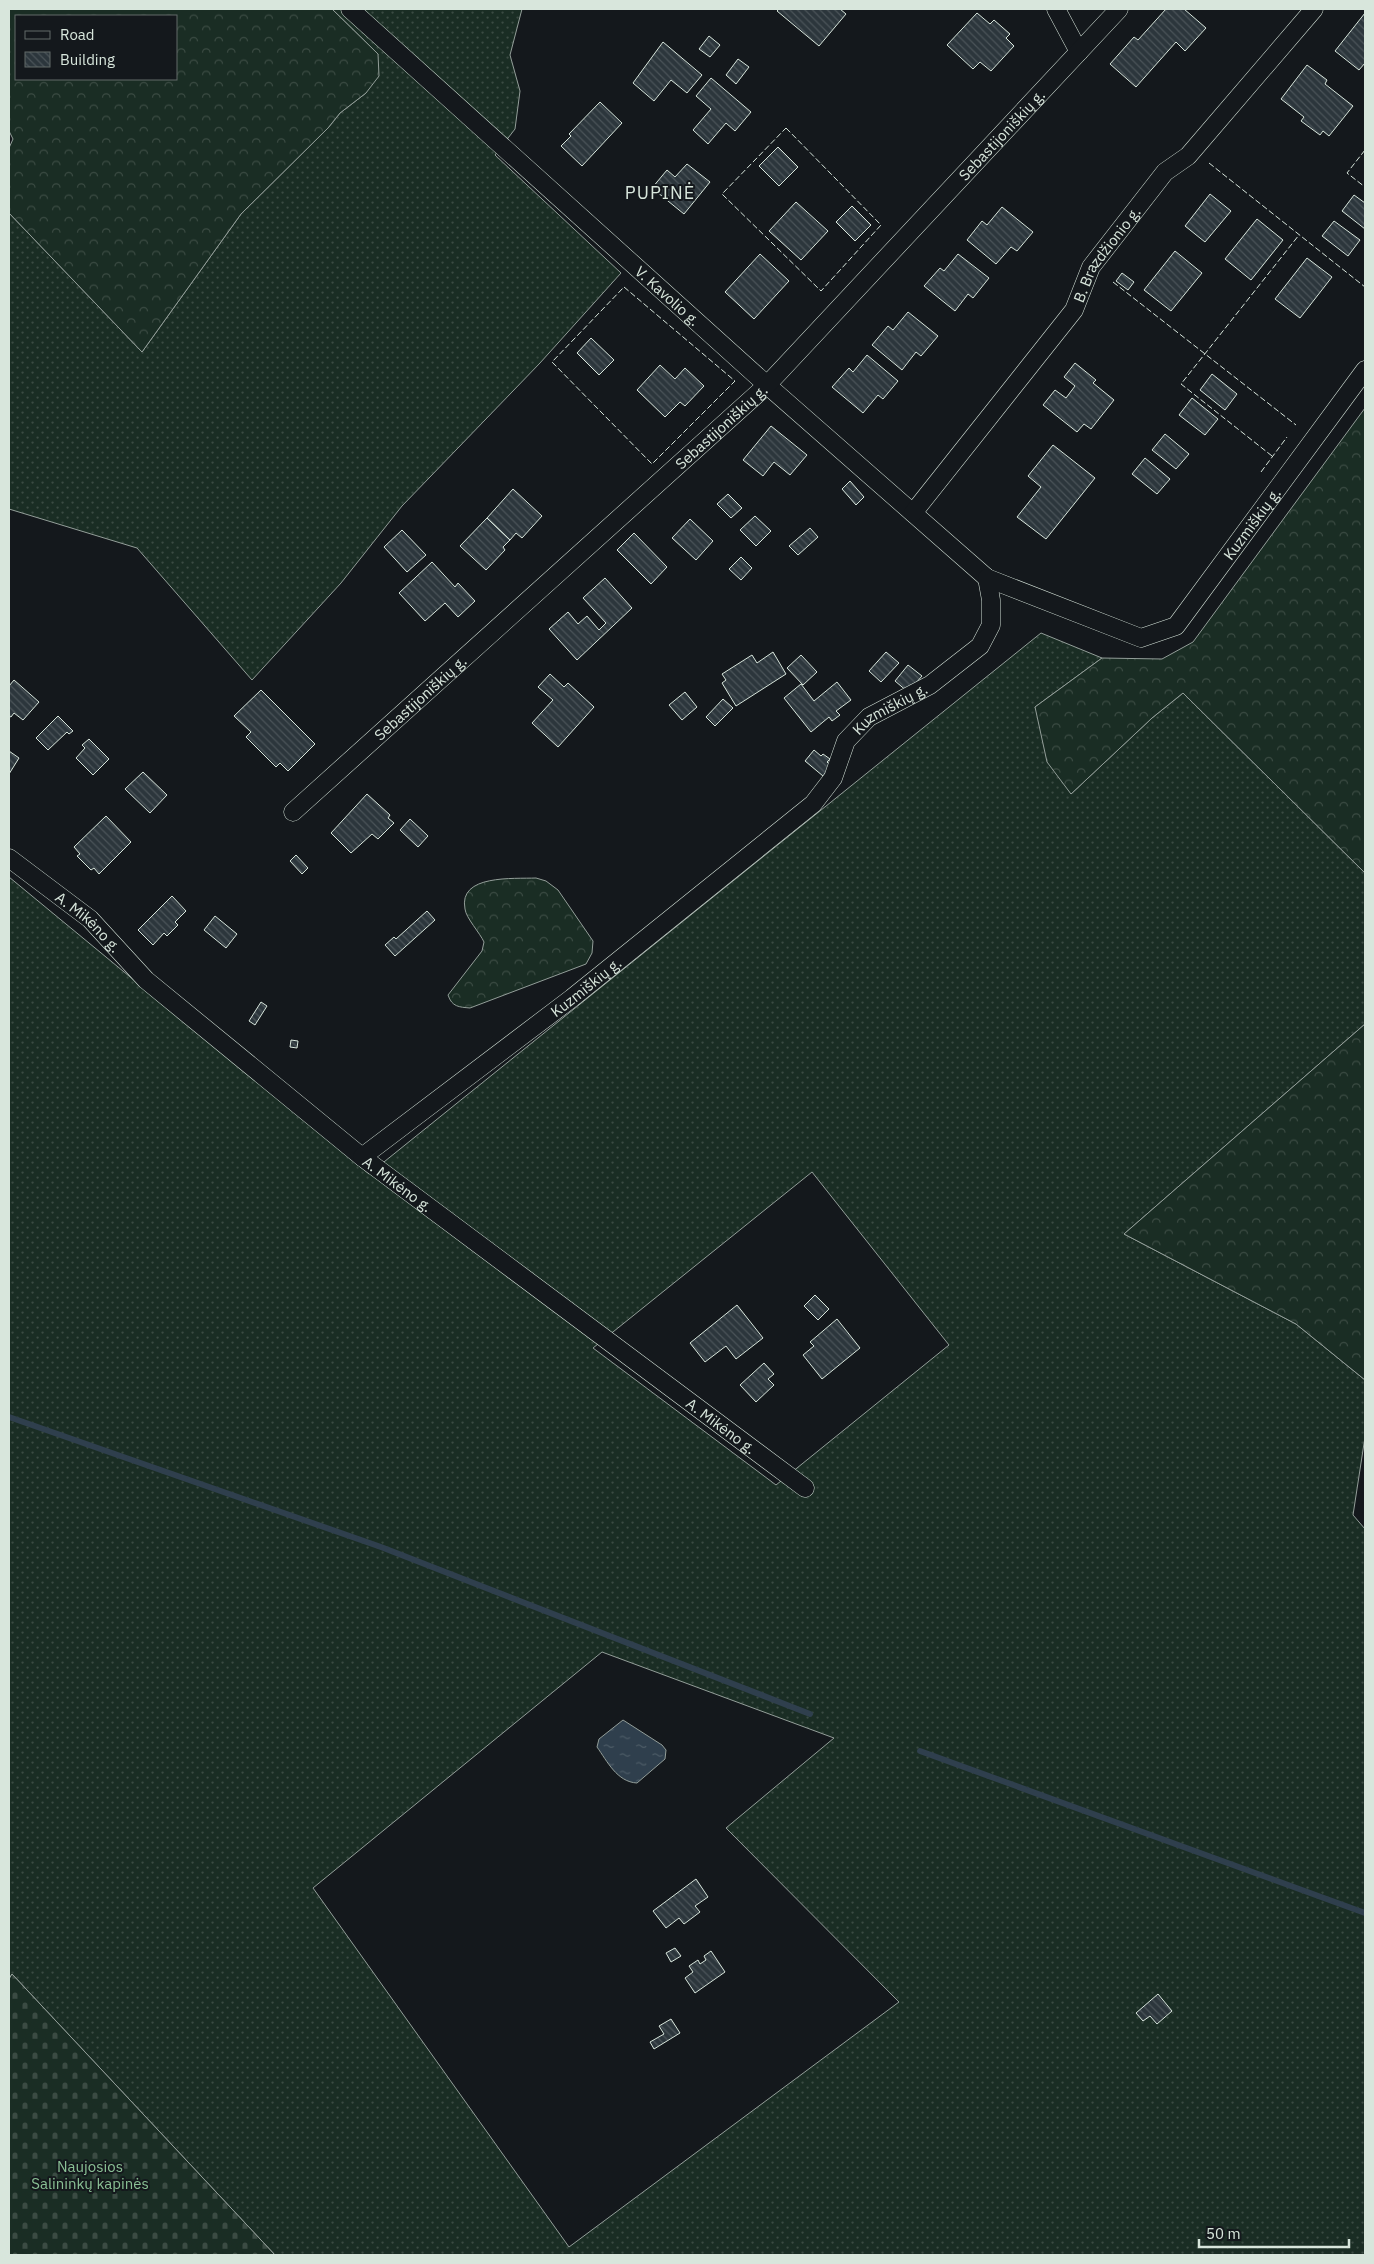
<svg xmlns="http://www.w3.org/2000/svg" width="1374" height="2264" font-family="'IBM Plex Sans',sans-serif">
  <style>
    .grass { fill: url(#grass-dots); stroke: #939e99; fill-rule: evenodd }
    .forest { fill: url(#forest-crowns); stroke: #939e99; fill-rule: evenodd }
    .cemetery { fill: url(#cemetery-stones); stroke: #939e99 }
    .water { fill: url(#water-ripples); stroke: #939e99 }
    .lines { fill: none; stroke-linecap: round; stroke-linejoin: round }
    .stream { stroke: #2f3f4d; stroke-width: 6 }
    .building { fill: url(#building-back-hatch); stroke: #d8e6dc }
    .minor-casing { stroke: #d8e6dc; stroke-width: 19 }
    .minor { stroke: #14181c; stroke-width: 18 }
    .fence { stroke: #d8e6dc; stroke-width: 1; stroke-dasharray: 6 2.5; stroke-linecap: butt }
    .labels { text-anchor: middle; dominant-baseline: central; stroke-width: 4; stroke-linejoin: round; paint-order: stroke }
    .street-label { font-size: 15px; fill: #d8e6dc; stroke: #14181c }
    .park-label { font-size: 15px; fill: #8ac095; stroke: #14181c }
    .quarter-label { font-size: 18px; letter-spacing: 1px; fill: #d8e6dc; stroke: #14181c }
  </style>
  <defs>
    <pattern id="grass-dots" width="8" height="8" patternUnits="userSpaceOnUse" patternTransform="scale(1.25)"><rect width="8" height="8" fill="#1a2d24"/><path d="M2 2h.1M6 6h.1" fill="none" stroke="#3b4b43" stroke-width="1.8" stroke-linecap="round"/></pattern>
    <pattern id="forest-crowns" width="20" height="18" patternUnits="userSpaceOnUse" patternTransform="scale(1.25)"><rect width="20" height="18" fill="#1a2d24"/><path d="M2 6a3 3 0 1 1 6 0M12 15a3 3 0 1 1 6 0" fill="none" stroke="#3b4b43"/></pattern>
    <pattern id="cemetery-stones" width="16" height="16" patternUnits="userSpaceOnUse" patternTransform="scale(1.25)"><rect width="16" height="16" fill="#1a2d24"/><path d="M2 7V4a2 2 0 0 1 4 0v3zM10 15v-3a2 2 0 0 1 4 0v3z" fill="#3b4b43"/></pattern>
    <pattern id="water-ripples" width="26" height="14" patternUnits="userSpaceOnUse" patternTransform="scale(1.25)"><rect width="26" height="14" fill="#2f3f4d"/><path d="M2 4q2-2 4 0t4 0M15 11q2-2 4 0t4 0" fill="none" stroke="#4c5b66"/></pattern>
    <pattern id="building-back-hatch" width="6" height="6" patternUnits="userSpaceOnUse" patternTransform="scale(1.25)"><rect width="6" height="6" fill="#2c363c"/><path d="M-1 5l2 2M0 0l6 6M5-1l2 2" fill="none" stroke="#4a5358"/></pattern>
  </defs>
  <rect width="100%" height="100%" fill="#14181c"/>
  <path class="grass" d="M 332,9 L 522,9 L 510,55 L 520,91 L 515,129 L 495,155 L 621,273 L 540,363 L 402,506 L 341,583 L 252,680 L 137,548 L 9,509 L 9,213 L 142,352 L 241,214 L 328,128 L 340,113 L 366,93 L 378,54 Z
    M 1041,633 L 1102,658 L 1035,707 L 1071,794 L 1152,718 L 1183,693 L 1365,873 L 1365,1024 L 1124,1234 L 1296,1324 L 1365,1380 L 1365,1437 L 1353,1515 L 1365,1529 L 1365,2255 L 275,2255 L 12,1974 L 9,1979 L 9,877 L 369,1174 ZM 812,1172 L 949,1345 L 776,1485 L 593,1348 ZM 602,1652 L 834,1738 L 726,1828 L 899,2002 L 569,2247 L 313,1888 Z"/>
  <path class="forest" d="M 9,9 L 332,9 L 378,54 L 379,76 L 366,93 L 340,113 L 328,128 L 241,214 L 142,352 L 9,213 L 9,148 L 13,139 L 9,131 ZM 16,16 L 176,16 L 176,79 L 16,79 Z
    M 1365,408 L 1365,873 L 1183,693 L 1152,718 L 1071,794 L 1047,762 L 1035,707 L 1102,658 L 1162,659 L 1193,642 Z
    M 536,878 L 546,881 L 558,890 L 593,941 L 592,953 L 586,964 L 470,1008 C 459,1007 452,1007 448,995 L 482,951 L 484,942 C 480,933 466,918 465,909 C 458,874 514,879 536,878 Z
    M 1365,1024 L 1365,1380 L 1296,1324 L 1124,1234 Z"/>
  <path class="cemetery" d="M 12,1974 L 275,2255 L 9,2255 L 9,1979 Z"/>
  <path class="water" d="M 623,1720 L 662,1745 L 666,1750 L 665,1759 L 637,1783 C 617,1782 607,1761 597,1747 L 599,1739 Z"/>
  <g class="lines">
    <path class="stream" d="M 9,1417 L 381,1547 L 810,1714
      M 920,1751 L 1365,1913"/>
  </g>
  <path class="building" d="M 779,9 L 840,9 L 846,14 L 819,46 L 777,11 Z
    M 1166,9 L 1184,9 L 1206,28 L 1185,51 L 1176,42 L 1136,87 L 1110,64 L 1134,37 L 1138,40 Z
    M 977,13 L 990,24 L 994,20 L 1010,34 L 1006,38 L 1014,46 L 991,71 L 980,62 L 973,69 L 947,45 Z
    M 1365,13 L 1365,63 L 1359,70 L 1335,51 Z
    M 709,36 L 720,45 L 710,57 L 699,49 Z
    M 663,42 L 702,75 L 687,93 L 671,80 L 654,101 L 633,83 Z
    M 738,59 L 749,67 L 736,84 L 726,75 Z
    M 1307,65 L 1327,80 L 1325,84 L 1353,106 L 1329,136 L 1323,131 L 1320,135 L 1301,121 L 1304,117 L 1281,99 Z
    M 711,78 L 751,112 L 735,131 L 726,123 L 708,144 L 693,130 L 711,109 L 696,96 Z
    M 600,102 L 622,123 L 582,166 L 561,146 L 571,136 L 569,134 Z
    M 778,147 L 798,167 L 779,186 L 759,166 Z
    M 687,164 L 710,182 L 684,214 L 652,188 L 667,170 L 675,177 Z
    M 1210,194 L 1231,211 L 1205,242 L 1185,226 Z
    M 1354,195 L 1365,203 L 1365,229 L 1342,211 Z
    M 796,202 L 828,231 L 801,260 L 769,231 Z
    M 852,206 L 871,225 L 855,241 L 836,222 Z
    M 1002,207 L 1033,232 L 1017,251 L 1011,247 L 996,264 L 967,240 L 982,221 L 987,225 Z
    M 1257,219 L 1283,240 L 1251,280 L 1225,259 Z
    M 1334,221 L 1360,240 L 1348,256 L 1322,236 Z
    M 1175,251 L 1202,273 L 1171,311 L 1144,290 Z
    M 760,254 L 789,281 L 754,319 L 725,292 Z
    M 958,254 L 989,278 L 973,298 L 968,294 L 955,311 L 924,286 L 940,268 L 944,271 Z
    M 1307,258 L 1332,277 L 1300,318 L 1275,299 Z
    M 1122,273 L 1134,282 L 1128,290 L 1116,281 Z
    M 908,312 L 938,336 L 921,356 L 916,352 L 902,370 L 872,345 L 888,326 L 893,330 Z
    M 591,338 L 614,360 L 599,375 L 577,353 Z
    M 867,355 L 898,381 L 883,399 L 878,395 L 863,413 L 832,387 L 849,368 L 853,372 Z
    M 1075,363 L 1096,380 L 1093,383 L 1114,400 L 1091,429 L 1084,424 L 1077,432 L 1043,405 L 1055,390 L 1066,398 L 1075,386 L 1064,377 Z
    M 660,365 L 675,379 L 685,368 L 704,386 L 685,406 L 680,402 L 665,417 L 637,390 Z
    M 1212,374 L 1237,394 L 1225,410 L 1200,390 Z
    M 1192,398 L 1218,419 L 1205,435 L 1179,415 Z
    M 771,426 L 807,455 L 790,475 L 774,462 L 763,476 L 743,460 Z
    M 1165,434 L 1189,454 L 1176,469 L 1152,450 Z
    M 1053,445 L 1095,478 L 1046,539 L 1017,517 L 1041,487 L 1028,476 Z
    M 1145,458 L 1170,479 L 1157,494 L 1132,474 Z
    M 850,481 L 864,497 L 856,505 L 842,489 Z
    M 513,489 L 542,516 L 522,538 L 516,533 L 510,540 L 487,518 Z
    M 728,494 L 742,508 L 731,518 L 717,504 Z
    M 755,516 L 771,531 L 756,546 L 740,530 Z
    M 487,518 L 510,540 L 503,547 L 505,550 L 486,570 L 460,546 Z
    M 690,519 L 713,541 L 696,560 L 672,538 Z
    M 810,528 L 818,537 L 798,555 L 789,546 Z
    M 402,530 L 426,555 L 407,572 L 384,547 Z
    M 634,533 L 667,567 L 651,584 L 617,550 Z
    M 741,557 L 752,568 L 741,580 L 729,569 Z
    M 432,562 L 455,587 L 458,583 L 475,601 L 458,617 L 445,603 L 425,621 L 399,593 Z
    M 605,578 L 632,608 L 577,660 L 549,629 L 568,612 L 578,624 L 587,616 L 599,630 L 606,623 L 583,598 Z
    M 773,652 L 786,674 L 736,706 L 722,683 L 726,680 L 722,674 L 752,655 L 757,663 Z
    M 886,652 L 899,663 L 881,682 L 869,671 Z
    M 801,655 L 817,672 L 803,685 L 787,668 Z
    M 908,665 L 922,676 L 908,692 L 895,681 Z
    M 550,674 L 564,687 L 568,683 L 594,707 L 558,747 L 532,723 L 553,700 L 538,687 Z
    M 14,680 L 39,702 L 23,720 L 14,713 L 11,717 L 9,716 L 9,686 Z
    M 837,682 L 851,700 L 836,711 L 840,715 L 832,721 L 829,717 L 811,732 L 784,698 L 801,684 L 814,701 Z
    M 261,690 L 315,744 L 288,771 L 280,763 L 276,767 L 246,737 L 251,732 L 234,716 Z
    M 685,692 L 697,707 L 682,720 L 669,705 Z
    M 723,699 L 733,708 L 715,726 L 706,717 Z
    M 58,716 L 73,731 L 69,734 L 67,732 L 48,750 L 36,738 Z
    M 89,739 L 109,759 L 93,775 L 76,758 L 85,748 L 82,745 Z
    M 814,750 L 821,756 L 823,754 L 830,759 L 827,762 L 831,766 L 823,776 L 805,761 Z
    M 9,751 L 19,758 L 9,774 Z
    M 143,772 L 167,795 L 150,813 L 125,789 Z
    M 367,794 L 390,815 L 388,818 L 394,823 L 378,839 L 372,834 L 351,853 L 331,833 Z
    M 106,816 L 131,842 L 99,874 L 94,868 L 91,870 L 77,856 L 80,854 L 74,847 Z
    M 410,819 L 428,836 L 418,847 L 400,830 Z
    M 296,855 L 308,868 L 302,874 L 290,861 Z
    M 172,896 L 186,911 L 175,922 L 178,925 L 167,936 L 164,933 L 153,945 L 138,930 Z
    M 427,911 L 435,920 L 395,956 L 385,945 L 394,937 L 396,939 Z
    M 215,916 L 237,934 L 226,948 L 204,930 Z
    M 261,1002 L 267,1006 L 255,1025 L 249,1021 Z
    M 291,1040 L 298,1041 L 297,1048 L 290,1047 Z
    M 815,1295 L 829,1309 L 818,1320 L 804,1306 Z
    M 737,1305 L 763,1338 L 736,1359 L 726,1346 L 705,1362 L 690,1343 Z
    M 837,1319 L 860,1348 L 822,1379 L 803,1355 L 814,1346 L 810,1342 Z
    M 764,1363 L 774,1374 L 768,1379 L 774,1385 L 756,1402 L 740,1385 Z
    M 696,1879 L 708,1897 L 695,1906 L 700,1912 L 684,1924 L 679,1918 L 666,1928 L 653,1911 Z
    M 675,1948 L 681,1956 L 671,1962 L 666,1953 Z
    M 711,1951 L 725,1972 L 695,1993 L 685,1978 L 693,1972 L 689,1966 L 698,1960 L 700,1964 L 706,1960 L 704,1956 Z
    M 1158,1994 L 1172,2011 L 1157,2024 L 1150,2016 L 1143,2021 L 1136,2013 Z
    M 671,2019 L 680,2033 L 654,2049 L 650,2042 L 664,2034 L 659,2026 Z"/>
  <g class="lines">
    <g class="minor-casing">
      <g id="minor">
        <path id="s1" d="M 350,9 L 767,385 L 987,578"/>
        <path d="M 1056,9 L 1079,52"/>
        <path id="s2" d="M 913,513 L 1074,310 L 1091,267 L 1165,172 L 1188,156 L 1314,9"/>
        <path id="s3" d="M 293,812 L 767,385 L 1119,9"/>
        <path id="s4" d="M 9,858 L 90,919 L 146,980 L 362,1157 L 805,1488"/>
        <path id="s5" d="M 362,1157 L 572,998 L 813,804 L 833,778 L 846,741 L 869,717 L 930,685 L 980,646 L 991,625 L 991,600 L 987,578 L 1141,638 L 1176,626 L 1365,370"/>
      </g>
    </g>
    <use href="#minor" class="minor"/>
    <path class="fence" d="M 786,128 L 881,225 L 821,291 L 722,194 Z
      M 1365,150 L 1347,173 L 1365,187
      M 1209,163 L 1365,287
      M 1113,282 L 1296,425
      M 624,287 L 735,381 L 652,464 L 552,362 Z
      M 1272,456 L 1181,384 L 1299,235
      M 1261,472 L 1287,437"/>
  </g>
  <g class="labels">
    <g class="street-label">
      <text stroke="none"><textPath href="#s3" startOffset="981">Sebastijoniškių g.</textPath></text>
      <text stroke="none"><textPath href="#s2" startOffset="324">B. Brazdžionio g.</textPath></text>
      <text stroke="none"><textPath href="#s1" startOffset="428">V. Kavolio g.</textPath></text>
      <text stroke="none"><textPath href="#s3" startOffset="576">Sebastijoniškių g.</textPath></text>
      <text stroke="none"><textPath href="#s5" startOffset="1211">Kuzmiškių g.</textPath></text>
      <text stroke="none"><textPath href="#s3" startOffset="171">Sebastijoniškių g.</textPath></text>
      <text stroke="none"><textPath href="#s5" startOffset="700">Kuzmiškių g.</textPath></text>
      <text stroke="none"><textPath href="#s4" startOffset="102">A. Mikėno g.</textPath></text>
      <text stroke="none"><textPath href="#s5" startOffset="281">Kuzmiškių g.</textPath></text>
      <text stroke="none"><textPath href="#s4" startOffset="508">A. Mikėno g.</textPath></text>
      <text stroke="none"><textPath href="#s4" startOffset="912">A. Mikėno g.</textPath></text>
    </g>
    <g class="park-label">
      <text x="90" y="2166">Naujosios<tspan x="90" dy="17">Salininkų kapinės</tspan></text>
    </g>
    <g class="quarter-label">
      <text x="660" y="192">PUPINĖ</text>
    </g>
  </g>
  <rect width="1374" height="2264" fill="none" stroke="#d8e6dc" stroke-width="20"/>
  <rect x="15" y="15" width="162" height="65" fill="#14181c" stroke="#626a69"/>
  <rect x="25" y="31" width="25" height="8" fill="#14181c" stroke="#626a69"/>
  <text x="60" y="40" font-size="15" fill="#d8e6dc">Road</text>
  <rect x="25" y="52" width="25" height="15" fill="url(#building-back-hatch)" stroke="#626a69"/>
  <text x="60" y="65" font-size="15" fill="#d8e6dc">Building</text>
  <path d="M1199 2239v8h150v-8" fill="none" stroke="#d8e6dc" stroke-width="2.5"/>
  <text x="1206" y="2239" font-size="15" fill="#d8e6dc" stroke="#14181c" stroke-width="4" paint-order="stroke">50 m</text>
</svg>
